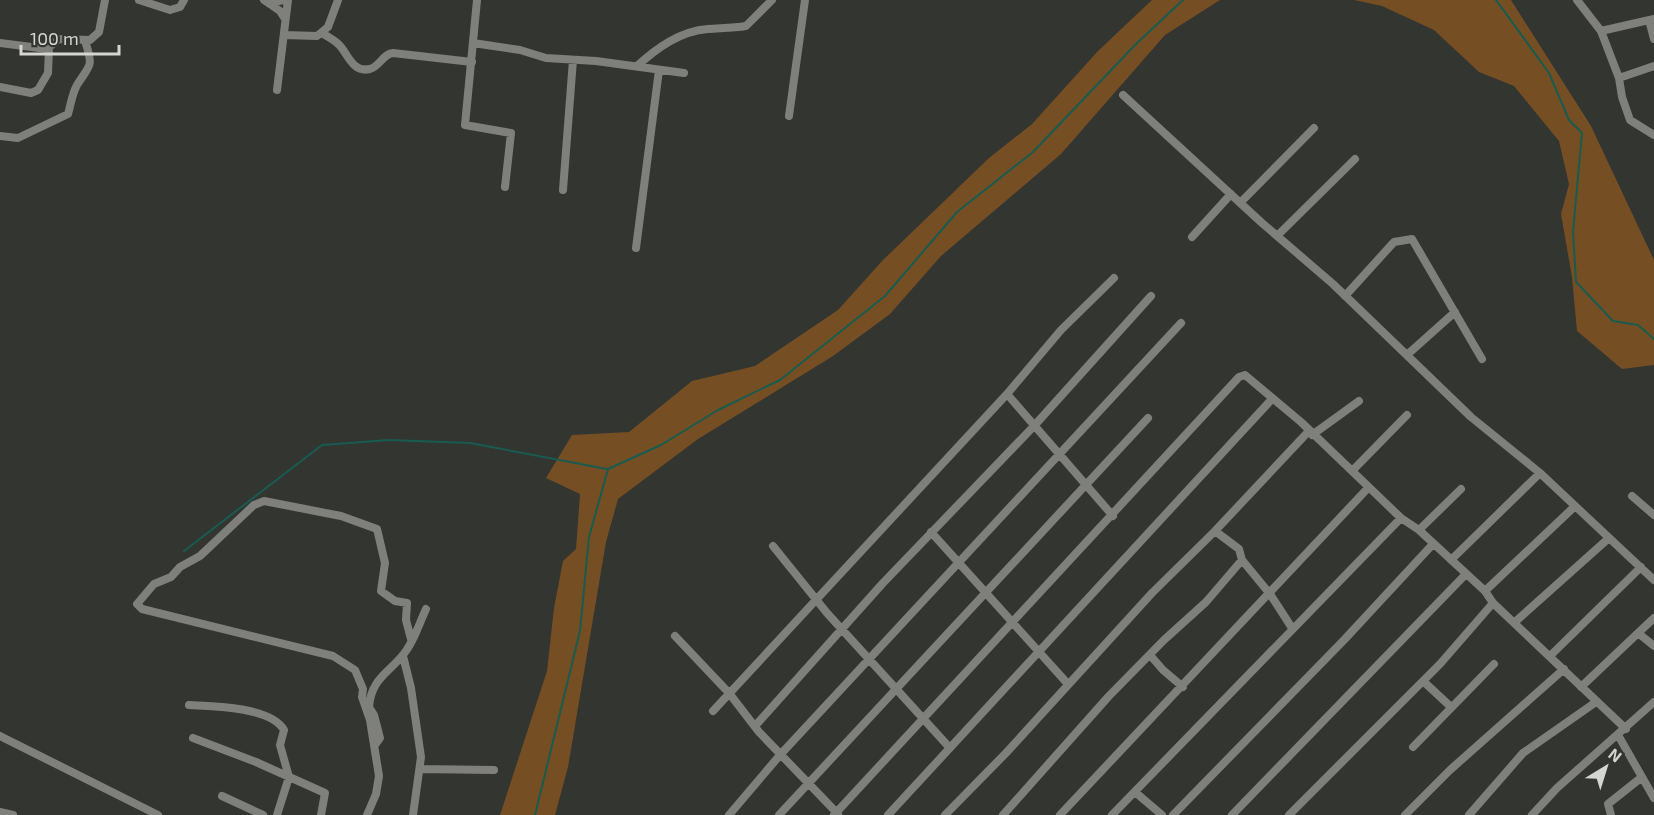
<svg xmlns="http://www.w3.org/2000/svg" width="1654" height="815" font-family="'Exo 2',sans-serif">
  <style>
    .green { fill: #764e23 }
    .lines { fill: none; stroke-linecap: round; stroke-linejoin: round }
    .stream { stroke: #185c50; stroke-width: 2 }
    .street { stroke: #7f807c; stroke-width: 8 }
  </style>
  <rect width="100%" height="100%" fill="#333531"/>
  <path class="green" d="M 1152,0 L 1220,0 L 1165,35 L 1061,154 L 941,256 L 890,314 L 833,356 L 698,439 L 618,499 L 606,542 L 568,767 L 555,815 L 500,815 L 547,671 L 554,608 L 563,561 L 576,549 L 580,494 L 546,478 L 572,435 L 629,432 L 692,381 L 755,366 L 838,310 L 883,260 L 989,158 L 1032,124 L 1098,51 Z
    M 1354,0 L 1511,0 L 1591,126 L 1654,260 L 1654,365 L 1622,369 L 1577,331 L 1572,277 L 1561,214 L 1569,184 L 1559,141 L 1514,86 L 1479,72 L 1434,30 L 1382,6 Z"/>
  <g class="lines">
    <path class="stream" d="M 1496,0 L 1549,73 L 1569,120 L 1582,133 L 1573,232 L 1576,282 L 1613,321 L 1638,325 L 1654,339
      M 184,551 L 322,445 L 389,440 L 470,443 L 607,469
      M 535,815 L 580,631 L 589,537 L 608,469 L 661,445 L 718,410 L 780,380 L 885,296 L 957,212 L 1033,152 L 1135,45 L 1183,0"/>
    <path class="street" d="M 139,0 L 170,10 L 180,7 L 184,0
      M 264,0 L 280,11 L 285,19
      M 477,0 L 465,125 L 511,133 L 505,187
      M 1577,0 L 1601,31 L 1619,78 L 1622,97 L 1630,120 L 1654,135
      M 270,3 L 283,0
      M 1649,20 L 1654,39
      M 1601,31 L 1654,19
      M 322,33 C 328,37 337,41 341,47 C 349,57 354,73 370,69 C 380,66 383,54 393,53 L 472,62
      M 284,35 L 317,36 L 328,27 L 338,0
      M 0,43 L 47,49 L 59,39 L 90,40 L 99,32 L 105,0
      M 473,43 L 520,50 L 546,58 L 596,61 L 684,73
      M 637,66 C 657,48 680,31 708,29 C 721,28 733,28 746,26 L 772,0
      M 1619,78 L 1654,66
      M 0,87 L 31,93 L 38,90 L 48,73 L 49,48
      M 277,90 L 288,0
      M 1123,95 L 1262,223 L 1333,284 L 1471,417 L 1540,473 L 1654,580
      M 789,116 L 805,0
      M 0,136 L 18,138 L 68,114 C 71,104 72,94 77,85 C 90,64 94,68 85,41
      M 563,190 L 573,60
      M 1241,202 L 1314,128
      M 1277,236 L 1355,159
      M 1192,237 L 1231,194
      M 636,248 L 659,70
      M 1345,296 L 1394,242 L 1412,239 L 1482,359
      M 1408,354 L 1455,312
      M 1007,394 L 1113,516
      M 1312,435 L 1359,401
      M 1353,470 L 1407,415
      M 1632,496 L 1654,515
      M 1419,530 L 1461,489
      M 1215,531 L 1239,549 L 1242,560 L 1270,594 L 1292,628
      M 931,532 L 1067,683
      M 773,546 L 827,613 L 949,747
      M 1451,560 L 1540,473
      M 1485,591 L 1573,508
      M 1515,622 L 1609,538
      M 1638,633 L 1654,646
      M 675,636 L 729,693 L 759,732 L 838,814
      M 1150,655 L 1163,670 L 1183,687
      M 1551,655 L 1641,567
      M 403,656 L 411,688 L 421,757 L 413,815
      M 1423,681 L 1451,707
      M 1581,687 L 1654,618
      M 189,705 C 213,706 271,707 284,730 L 280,745 L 289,777 L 277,815
      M 713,711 L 1007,394 L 1061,330 L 1114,278
      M 756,725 L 883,583 L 1034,426 L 1151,296
      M 1618,735 L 1654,798
      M 0,736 L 158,815
      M 193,738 L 256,762 L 325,793 L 321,815
      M 375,745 L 380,738 L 374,715 L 369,707 C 371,680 387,674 402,656 C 413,644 419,624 426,609
      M 1413,747 L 1494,664
      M 420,769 L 494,770
      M 1135,792 L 1162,815
      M 222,796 L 263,815
      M 0,812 L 13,815
      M 367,815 L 376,794 L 379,776 L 370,720 L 362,697 L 363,689 L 355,670 L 333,656 L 142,609 L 137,604 L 154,584 L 171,577 L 180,567 L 200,556 L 254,505 L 264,501 L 341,516 L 377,529 L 385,563 L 381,591 L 395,601 L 407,603 L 406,620 L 411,639
      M 729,815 L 780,755 L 1181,323
      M 779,815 L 1148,418
      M 834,815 L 1239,377 L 1245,375 L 1301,422 L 1401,518 L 1419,530 L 1485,591 L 1493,603 L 1626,729
      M 888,815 L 1272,399
      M 945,815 L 1006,753 L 1152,593 L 1215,531 L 1308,432
      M 1003,815 L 1109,696 L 1164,640 L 1206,602 L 1242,560
      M 1060,815 L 1368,488
      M 1112,815 L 1401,518
      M 1173,815 L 1344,640 L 1433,544
      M 1232,815 L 1465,575
      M 1289,815 L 1440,664 L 1493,603
      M 1405,815 L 1450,770 L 1564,669
      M 1469,815 L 1523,753 L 1596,702
      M 1532,815 L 1557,788 L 1654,702
      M 1611,815 L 1608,804 L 1642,777"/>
  </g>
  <g transform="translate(1606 767) rotate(38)" stroke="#333531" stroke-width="4.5" paint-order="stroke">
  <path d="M0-4.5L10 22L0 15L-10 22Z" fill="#d5d5d3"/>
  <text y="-9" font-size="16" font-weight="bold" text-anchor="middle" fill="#d5d5d3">N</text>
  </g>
  <path d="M21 45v9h98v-9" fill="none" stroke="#d5d5d3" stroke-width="3"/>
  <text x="30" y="45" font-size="18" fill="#d5d5d3" stroke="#333531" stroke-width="4.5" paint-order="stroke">100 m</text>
</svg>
